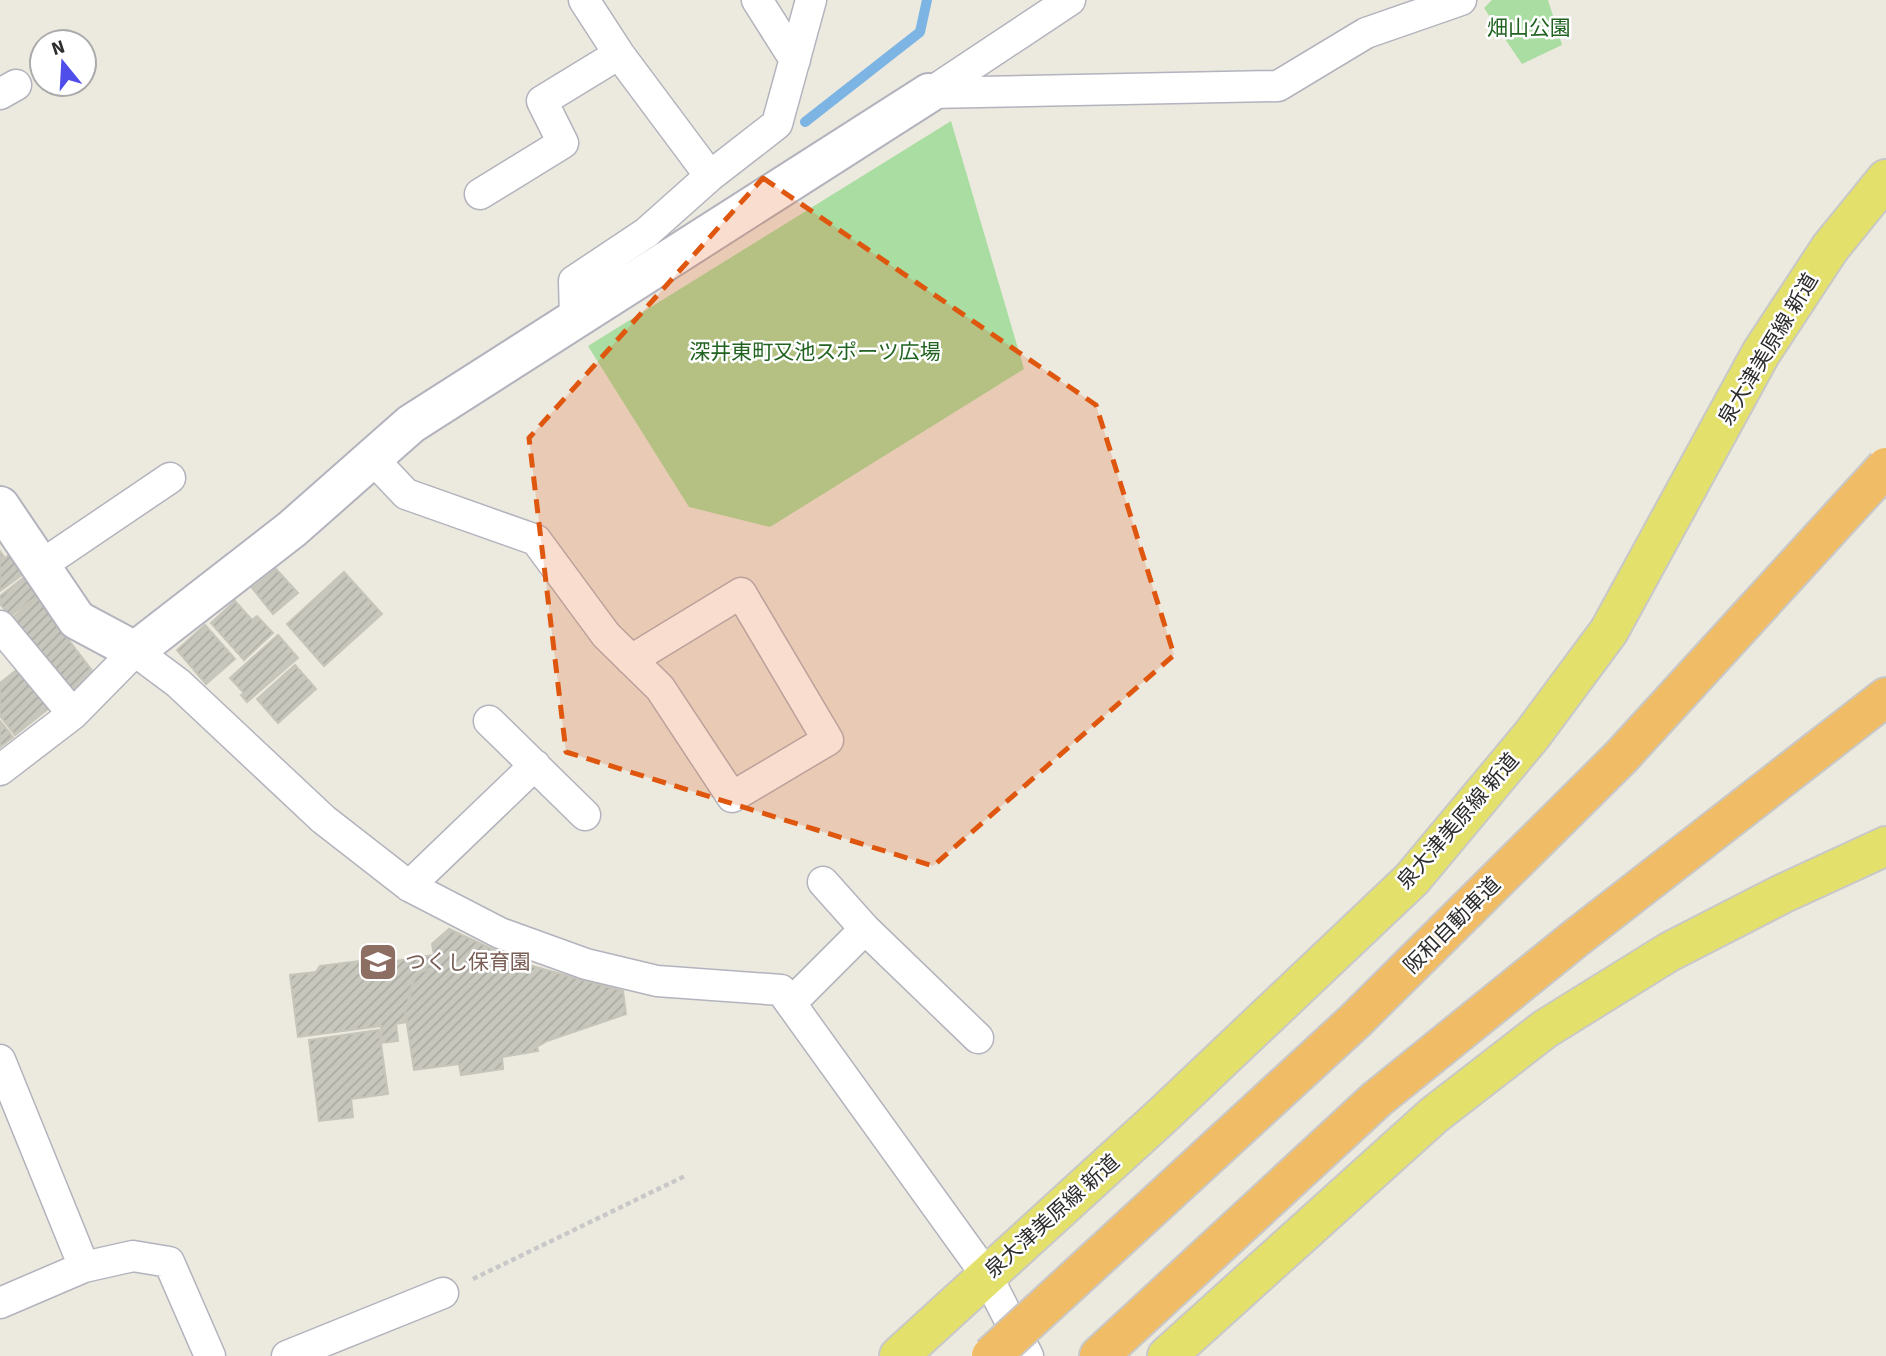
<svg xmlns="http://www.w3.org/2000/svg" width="1886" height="1356" font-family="'Source Sans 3','Noto Sans JP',sans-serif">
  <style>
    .park { fill: #a9dda1 }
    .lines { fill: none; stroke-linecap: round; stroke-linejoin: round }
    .stream { stroke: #7cb4e4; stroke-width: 10 }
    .building { fill: url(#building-hatch); stroke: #c7c5b9; stroke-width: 2 }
    .street-casing { stroke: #b3b3be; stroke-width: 33 }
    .secondary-casing { stroke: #b3b3be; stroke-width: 42 }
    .primary-casing { stroke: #c8c8c8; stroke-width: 42 }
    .highway-casing { stroke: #c8c8c8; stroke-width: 42 }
    .path { stroke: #c8c8c8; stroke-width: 4.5; stroke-dasharray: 5 3.5; stroke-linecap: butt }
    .street { stroke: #fff; stroke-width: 30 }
    .secondary { stroke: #fff; stroke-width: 38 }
    .primary { stroke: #e4e06c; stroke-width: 38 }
    .highway { stroke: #f0bd66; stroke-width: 38 }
    .highway-bridge-casing { stroke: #c8c8c8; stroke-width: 42; stroke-linecap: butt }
    .highway-bridge { stroke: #f0bd66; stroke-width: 38 }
    .marked { fill: #df570e; fill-opacity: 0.2; stroke: #df570e; stroke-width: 5; stroke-dasharray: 14 9; stroke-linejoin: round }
    .labels { text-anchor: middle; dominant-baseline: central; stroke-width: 5; stroke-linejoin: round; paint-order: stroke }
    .park-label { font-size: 21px; fill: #226321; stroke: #fff }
    .street-label { font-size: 21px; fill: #2c2c2c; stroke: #fff }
    .education-label { font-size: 21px; fill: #785e54; stroke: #fff; text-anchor: start }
  </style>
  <defs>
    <pattern id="building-hatch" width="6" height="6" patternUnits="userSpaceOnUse" patternTransform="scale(1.75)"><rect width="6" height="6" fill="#c8c7bd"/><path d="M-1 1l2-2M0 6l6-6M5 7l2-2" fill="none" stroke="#acaba3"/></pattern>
  </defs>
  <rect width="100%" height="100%" fill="#ece9df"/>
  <path class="park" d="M 1492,0 L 1548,0 L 1562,45 L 1522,64 L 1484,8 Z
    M 951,121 L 1024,369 L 770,527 L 689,507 L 588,346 Z"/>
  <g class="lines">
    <path class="stream" d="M 805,122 L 920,32 L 927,0"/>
  </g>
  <path class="building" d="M 0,551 L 5,558 L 9,555 L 23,574 L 0,591 Z
    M 276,569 L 298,593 L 273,614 L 252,588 Z
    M 344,572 L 382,614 L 324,666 L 287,624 Z
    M 26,576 L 40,594 L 10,616 L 0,604 L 0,596 Z
    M 39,596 L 54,615 L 51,617 L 94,673 L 72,691 L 12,618 Z
    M 235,601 L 252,620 L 257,616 L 273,633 L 244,660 L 211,623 Z
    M 205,625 L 235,659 L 206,684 L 177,650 Z
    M 278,635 L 298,658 L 247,702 L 241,695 L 244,693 L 230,678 Z
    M 295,665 L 316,689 L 278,723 L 257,699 Z
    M 18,669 L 49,708 L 15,735 L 0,716 L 0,683 Z
    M 0,721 L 13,737 L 0,747 Z
    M 449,929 L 525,964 L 623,991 L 626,1014 L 547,1041 L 537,1047 L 538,1051 L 502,1057 L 503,1069 L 461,1075 L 459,1064 L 414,1070 L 405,1011 L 409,1005 L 408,994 L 417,974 L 436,966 L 432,944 Z
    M 434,955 L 436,966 L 417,974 L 412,983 L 409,1005 L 405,1011 L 407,1022 L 396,1024 L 398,1041 L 382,1043 L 381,1026 L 298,1037 L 290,975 L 316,972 L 320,966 L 360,961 L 364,966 Z
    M 379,1030 L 388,1094 L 351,1099 L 353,1117 L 319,1121 L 309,1040 Z"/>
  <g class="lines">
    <g class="street-casing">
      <path id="street" d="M 584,0 L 619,54 L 710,176
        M 757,0 L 795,60
        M 929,93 L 1278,86 L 1366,33 L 1461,0
        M 930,93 L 1070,0
        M 0,94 L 16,85
        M 480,194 L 563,143 L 542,101 L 619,54
        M 575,317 L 574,281 L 646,233 L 710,176 L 777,124 L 811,0
        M 371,457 L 406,494 L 536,540 L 606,635 L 660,688 L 732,797 L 828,740 L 741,593 L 631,660
        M 40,566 L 170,478
        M 0,626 L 73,714
        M 489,721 L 585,815
        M 0,770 L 73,714 L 135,651 L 178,683 L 323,819 L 409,886 L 500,933 L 586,964 L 657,981 L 781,990 L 987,1276 L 1028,1356
        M 823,882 L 865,929 L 978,1038
        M 409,886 L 535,765
        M 791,1003 L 865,929
        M 0,1060 L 84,1267
        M 0,1303 L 84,1267 L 133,1256 L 169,1262 L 210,1356
        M 287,1356 L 443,1293"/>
    </g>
    <g class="secondary-casing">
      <path id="secondary" d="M 0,506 L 77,620 L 135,651 L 292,529 L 411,424 L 929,93"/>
    </g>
    <g class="primary-casing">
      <path id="primary" d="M 899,1356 L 1163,1115 L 1412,879 L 1532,735 L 1609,631 L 1761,353 L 1830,248 L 1886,179
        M 1167,1356 L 1434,1115 L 1545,1029 L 1669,952 L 1782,894 L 1886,846"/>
    </g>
    <g class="highway-casing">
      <path id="highway" d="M 1099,1356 L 1377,1099 L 1576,938 L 1886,697"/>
    </g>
    <path class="path" d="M 473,1279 L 685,1176"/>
    <use href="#street" class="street"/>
    <use href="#secondary" class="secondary"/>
    <use href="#primary" class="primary"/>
    <use href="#highway" class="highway"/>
    <g class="highway-bridge-casing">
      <path id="highway-bridge" d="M 991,1356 L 1355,1021 L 1621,757 L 1886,467"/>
    </g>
    <use href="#highway-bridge" class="highway-bridge"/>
  </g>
  <path class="marked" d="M 763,178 L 1096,405 L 1174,655 L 933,866 L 566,752 L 529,438 Z"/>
  <defs>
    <g id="school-square" transform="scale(2.0125)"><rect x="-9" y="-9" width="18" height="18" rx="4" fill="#8d6e63" stroke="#fff"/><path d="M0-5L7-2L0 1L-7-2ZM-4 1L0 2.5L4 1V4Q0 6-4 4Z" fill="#fff"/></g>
  </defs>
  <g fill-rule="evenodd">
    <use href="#school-square" x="378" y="962"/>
  </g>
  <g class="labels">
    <g class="park-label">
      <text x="1529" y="28">畑山公園</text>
      <text x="815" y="352">深井東町又池スポーツ広場</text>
    </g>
    <g class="street-label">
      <text transform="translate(1768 349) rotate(-59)">泉大津美原線 新道</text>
      <text transform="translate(1458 821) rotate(-49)">泉大津美原線 新道</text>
      <text transform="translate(1452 925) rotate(-45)">阪和自動車道</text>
      <text transform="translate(1052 1216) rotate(-42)">泉大津美原線 新道</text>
    </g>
    <g class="education-label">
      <text x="405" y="962">つくし保育園</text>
    </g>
  </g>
  <g transform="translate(63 63) rotate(342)"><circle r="33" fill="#ffffff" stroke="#ababab" stroke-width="2"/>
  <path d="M0-5L12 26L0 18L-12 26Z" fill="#504eea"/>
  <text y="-10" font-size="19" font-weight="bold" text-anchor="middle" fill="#2c2c2c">N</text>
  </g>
</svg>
